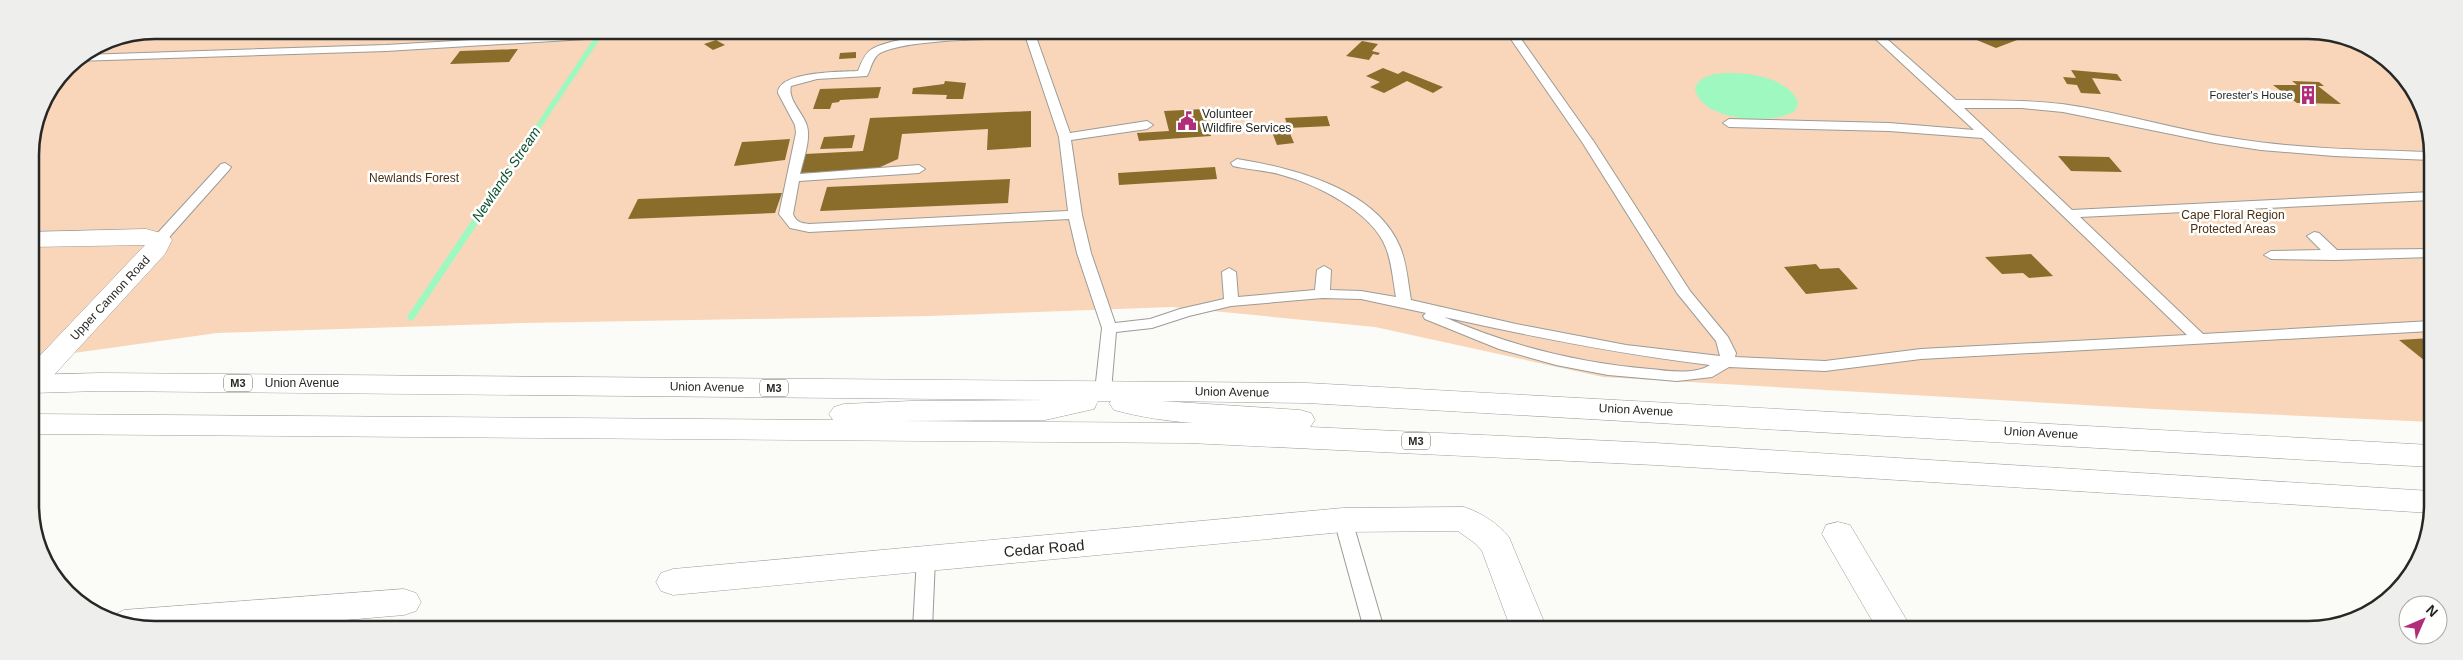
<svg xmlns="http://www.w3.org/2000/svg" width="2463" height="660" font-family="Arial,sans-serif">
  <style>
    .green { fill: #f9d6b9 }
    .water { fill: #a0f8c1 }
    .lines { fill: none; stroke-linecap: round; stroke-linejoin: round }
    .stream-far1 { stroke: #a0f8c1; stroke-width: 5.5 }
    .stream { stroke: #a0f8c1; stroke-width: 7 }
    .building { fill: #8a6c2b }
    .service-casing { stroke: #9b9b97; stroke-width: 2 }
    .minor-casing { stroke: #9b9b97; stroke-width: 1 }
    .trunk-casing { stroke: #9b9b97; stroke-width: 1 }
    .service { fill: #fff; fill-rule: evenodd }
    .minor { fill: #fff; fill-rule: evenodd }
    .trunk { fill: #fff; fill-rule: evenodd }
    .labels { text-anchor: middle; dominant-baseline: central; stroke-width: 5; stroke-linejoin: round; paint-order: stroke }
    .far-poi-label { font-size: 11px; fill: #272726; stroke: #fffffe; text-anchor: end }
    .shield { fill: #fffffe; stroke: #686867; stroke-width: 1 }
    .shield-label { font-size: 11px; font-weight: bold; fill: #272726 }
    .poi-label { font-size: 12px; fill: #272726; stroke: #fffffe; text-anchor: start }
    .park-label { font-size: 12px; fill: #4b2f14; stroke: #fffffe }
    .street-label { font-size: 12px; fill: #272726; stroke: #fffffe }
    .water-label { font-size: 14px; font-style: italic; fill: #0b4f2e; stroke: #fffffe }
    .near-street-label { font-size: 15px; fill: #272726; stroke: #fffffe }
    .rim { fill: none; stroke: #272726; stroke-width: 2.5 }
  </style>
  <rect width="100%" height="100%" fill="#fbfbf7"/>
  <path class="green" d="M 155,30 L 2332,32 L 2397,67 L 2431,131 L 2431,422 L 2154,409 L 1603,377 L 1375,327 L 1172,307 L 929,316 L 523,323 L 217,333 L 31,359 L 30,147 L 40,107 L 67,66 L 108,39 Z"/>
  <path class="water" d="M 1734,73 C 1756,74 1787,79 1798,101 L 1796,110 C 1774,127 1699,121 1695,88 C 1701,73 1720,73 1734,73 Z"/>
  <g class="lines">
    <path class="stream-far1" d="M 506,175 L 602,31"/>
    <path class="stream" d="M 411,317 L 507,174"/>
  </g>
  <path class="building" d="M 813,31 L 823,31 L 823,35 L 809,36 L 809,32 Z
    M 1987,32 L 2028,32 L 2012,39 L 2017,40 L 1996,48 L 1972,38 Z
    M 716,40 L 725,45 L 713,50 L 704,44 Z
    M 1362,41 L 1378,44 L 1372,51 L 1380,53 L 1378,55 L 1373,54 L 1369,60 L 1346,56 Z
    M 518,49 L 509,62 L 450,64 L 460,51 Z
    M 856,52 L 856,58 L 839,59 L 840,53 Z
    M 1383,68 L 1398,74 L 1403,71 L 1443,87 L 1433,93 L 1407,81 L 1384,93 L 1370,87 L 1380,82 L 1366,76 Z
    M 2071,70 L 2117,74 L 2122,81 L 2092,78 L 2101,94 L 2081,93 L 2077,85 L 2067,84 L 2063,77 L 2076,78 Z
    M 945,81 L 966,83 L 963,99 L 946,99 L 947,95 L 912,94 L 913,88 L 944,84 Z
    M 2292,81 L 2319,82 L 2324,86 L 2318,86 L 2341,104 L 2297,103 L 2273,85 L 2297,85 Z
    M 881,87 L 878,98 L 840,100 L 839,102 L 832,103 L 830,109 L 813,109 L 820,89 Z
    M 1204,109 L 1211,136 L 1139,141 L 1137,133 L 1169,131 L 1164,111 Z
    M 1031,111 L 1031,147 L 987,150 L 988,129 L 902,134 L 898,159 L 876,169 L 800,173 L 805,154 L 863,151 L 870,118 Z
    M 1327,116 L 1330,126 L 1288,128 L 1285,118 Z
    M 1289,131 L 1294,143 L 1277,145 L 1272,132 Z
    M 855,135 L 852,148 L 820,149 L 824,137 Z
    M 790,139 L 785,160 L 734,166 L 742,142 Z
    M 2058,156 L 2109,157 L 2122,172 L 2071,171 Z
    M 1215,167 L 1217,179 L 1119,185 L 1118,173 Z
    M 1010,179 L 1008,203 L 820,211 L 827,187 Z
    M 782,193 L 775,213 L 628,219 L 638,199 Z
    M 2031,254 L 2053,276 L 2029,278 L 2023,273 L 2002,274 L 1985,257 Z
    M 1816,264 L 1820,269 L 1839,268 L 1858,289 L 1806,294 L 1784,267 Z
    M 2431,338 L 2431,361 L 2425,361 L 2399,340 Z"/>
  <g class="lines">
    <g class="service-casing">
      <path id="service" d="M 622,31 L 673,31 L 668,34 L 386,51 L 75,61 L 83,55 L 386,45 Z
        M 1034,31 L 1070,133 L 1147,121 L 1153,125 L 1147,129 L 1071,140 L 1082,215 L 1091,253 L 1115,323 L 1150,319 L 1180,309 L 1224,299 L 1222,272 L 1229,268 L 1236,272 L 1238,297 L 1315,290 L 1317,270 L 1324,266 L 1331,270 L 1330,290 L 1361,291 L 1396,297 C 1393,281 1392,263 1386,248 C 1373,212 1316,184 1282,175 C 1266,170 1249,170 1233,166 L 1231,163 L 1237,159 C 1293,168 1376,189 1400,247 C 1407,264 1408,283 1411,300 L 1516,324 L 1626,345 L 1720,356 L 1716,341 L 1677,293 L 1582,142 L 1506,32 L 1516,32 L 1594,142 L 1690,291 L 1728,337 L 1736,353 L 1735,357 L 1825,361 L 1921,349 L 2187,335 L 1982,138 L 1889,131 L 1729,127 L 1723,123 L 1729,119 L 1889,123 L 1974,130 L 1868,32 L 1879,32 L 1956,100 C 1991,100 2027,100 2062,104 C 2121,112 2178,131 2237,139 C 2301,149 2366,150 2431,152 L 2431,160 L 2334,156 L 2261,150 L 2215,143 L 2063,112 L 2022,108 L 1964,108 L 2072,210 L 2431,192 L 2431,200 L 2080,217 L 2203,334 L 2431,321 L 2431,331 L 1921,359 L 1825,371 L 1729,367 L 1712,377 L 1677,381 L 1608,375 L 1556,365 L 1499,349 L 1425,319 L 1423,316 L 1426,313 L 1361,299 L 1322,298 L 1231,306 L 1189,316 L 1152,328 L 1116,332 L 1111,391 L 1109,395 L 1097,395 L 1095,391 L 1102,328 L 1077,253 L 1069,219 L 809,232 L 790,228 L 779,214 L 796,133 L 795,125 L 778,93 C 778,71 842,72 858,71 C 861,63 865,53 872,49 C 903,32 999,31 1034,31 ZM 1026,38 L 1059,137 L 1068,211 L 809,224 C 801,223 796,222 793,214 L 799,181 L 919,173 L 925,169 L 919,165 L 800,174 C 803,160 811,140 807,126 C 804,114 787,99 791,86 L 817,79 L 867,76 C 871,69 872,58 880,53 C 907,39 993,39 1026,38 ZM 1444,317 C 1533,337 1620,354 1710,365 C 1694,375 1669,371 1650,369 C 1579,363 1510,346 1444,317 Z
        M 225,163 L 231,167 L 229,170 L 164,243 L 154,243 L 152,240 L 154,237 L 221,164 Z
        M 2314,232 L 2319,233 L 2337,250 L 2431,249 L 2431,257 L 2335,260 L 2271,259 L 2264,255 L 2271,251 L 2321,250 L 2307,236 Z
        M 1343,514 L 1349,515 L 1352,520 L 1384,629 L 1364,629 L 1334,520 L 1337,515 Z
        M 926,552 L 932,554 L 935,559 L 932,628 L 913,628 L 917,559 L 920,554 Z"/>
    </g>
    <g class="minor-casing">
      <path id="minor" d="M 146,229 L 168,235 L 172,240 L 165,254 L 42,388 L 32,390 L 32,364 L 145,245 L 31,247 L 31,232 Z
        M 1464,507 C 1482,513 1497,523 1509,537 L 1547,629 L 1511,629 L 1482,551 L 1476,544 L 1458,531 L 1343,532 L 673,595 L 661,591 L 656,582 L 661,573 L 673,569 L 1343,508 Z
        M 1838,522 L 1850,525 L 1912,629 L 1877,629 L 1822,534 L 1826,525 Z
        M 404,589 L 416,593 L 421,602 L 416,611 L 404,615 L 251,628 L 131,628 L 110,617 L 124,610 Z"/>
    </g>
    <g class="trunk-casing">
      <path id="trunk" d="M 100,373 L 1307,383 L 2431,445 L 2431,467 L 1307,403 L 1161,401 L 1300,410 L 1311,413 L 1315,420 L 1310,427 L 1655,443 L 2431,491 L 2431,513 L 1655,465 L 1189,443 L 32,434 L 32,414 L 833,420 L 829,414 L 834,407 L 844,404 L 911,401 L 1048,400 L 100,391 L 32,393 L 32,375 ZM 1098,401 L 1111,401 L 1109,403 L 1114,410 C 1140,417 1166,421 1194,423 L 901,421 L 1045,420 L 1094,409 Z"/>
    </g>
    <use href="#service" class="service"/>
    <use href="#minor" class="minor"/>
    <use href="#trunk" class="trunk"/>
  </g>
  <defs>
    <g id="building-bare" transform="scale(1.5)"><path d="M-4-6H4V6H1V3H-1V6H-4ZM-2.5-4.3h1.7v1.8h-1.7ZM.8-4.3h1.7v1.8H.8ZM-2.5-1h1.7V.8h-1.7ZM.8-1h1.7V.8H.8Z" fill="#af2d79" stroke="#fffffe" stroke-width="2.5" paint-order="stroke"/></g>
    <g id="civic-bare" transform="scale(1.5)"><path d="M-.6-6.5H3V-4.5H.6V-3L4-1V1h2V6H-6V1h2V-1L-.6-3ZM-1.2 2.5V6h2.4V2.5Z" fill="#af2d79" stroke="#fffffe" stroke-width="2.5" paint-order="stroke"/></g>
  </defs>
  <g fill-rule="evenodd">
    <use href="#building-bare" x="2308" y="95"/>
    <use href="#civic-bare" x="1187" y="121"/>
  </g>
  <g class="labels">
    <g class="far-poi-label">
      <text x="2293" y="95">Forester's House</text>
    </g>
    <g class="shield">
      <rect x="224" y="374.5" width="28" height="17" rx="4"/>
      <rect x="760" y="379.5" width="28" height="17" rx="4"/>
      <rect x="1402" y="432.5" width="28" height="17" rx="4"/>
    </g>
    <g class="shield-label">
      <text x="238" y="383">M3</text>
      <text x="774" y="388">M3</text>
      <text x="1416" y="441">M3</text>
    </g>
    <g class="poi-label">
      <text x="1202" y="114">Volunteer<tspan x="1202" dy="14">Wildfire Services</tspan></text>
    </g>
    <g class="park-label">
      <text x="414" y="178">Newlands Forest</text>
      <text x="2233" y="215">Cape Floral Region<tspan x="2233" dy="14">Protected Areas</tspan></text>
    </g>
    <g class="street-label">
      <text transform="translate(110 298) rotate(-47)">Upper Cannon Road</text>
      <text x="302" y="383">Union Avenue</text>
      <text transform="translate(707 387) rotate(1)">Union Avenue</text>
      <text transform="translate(1232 392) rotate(1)">Union Avenue</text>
      <text transform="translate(1636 410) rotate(3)">Union Avenue</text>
      <text transform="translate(2041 433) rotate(3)">Union Avenue</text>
    </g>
    <g class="water-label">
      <text transform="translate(506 174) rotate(-56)">Newlands Stream</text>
    </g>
    <g class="near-street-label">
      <text transform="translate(1044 548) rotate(-5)">Cedar Road</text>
    </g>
  </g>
  <path d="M0 0H2463V660H0ZM155 39H2308A116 116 0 0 1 2424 155V505A116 116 0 0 1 2308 621H155A116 116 0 0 1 39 505V155A116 116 0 0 1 155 39Z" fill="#eeeeed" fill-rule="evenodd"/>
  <path class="rim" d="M155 39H2308A116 116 0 0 1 2424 155V505A116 116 0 0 1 2308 621H155A116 116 0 0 1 39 505V155A116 116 0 0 1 155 39Z"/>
  <g transform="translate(2423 620) rotate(45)"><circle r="24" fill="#fffffe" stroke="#a9a9a8"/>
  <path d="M0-4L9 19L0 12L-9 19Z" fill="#af2d79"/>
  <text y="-8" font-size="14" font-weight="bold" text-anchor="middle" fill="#272726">N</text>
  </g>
</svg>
